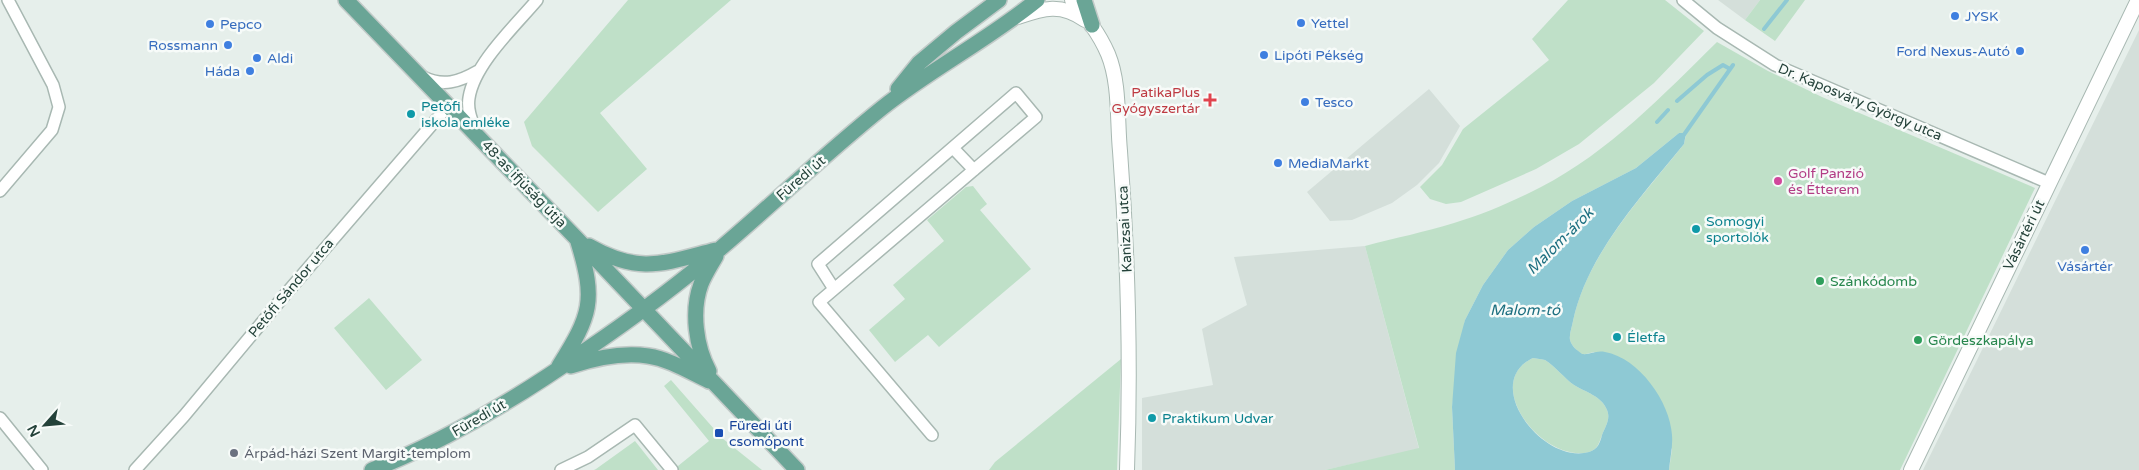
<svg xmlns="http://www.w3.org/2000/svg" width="2139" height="470" font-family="'Varela Round',sans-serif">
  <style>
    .built { fill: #d4dfda }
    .green { fill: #bfe0c8 }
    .water { fill: #8ec9d4; fill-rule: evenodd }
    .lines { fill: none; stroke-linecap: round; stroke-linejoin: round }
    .stream { stroke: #8ec9d4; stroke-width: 4 }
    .minor-casing { stroke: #a8b8b2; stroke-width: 14 }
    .tertiary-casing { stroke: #a8b8b2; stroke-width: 16 }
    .primary-casing { stroke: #c2cac8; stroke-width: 18 }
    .minor { stroke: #fff; stroke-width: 11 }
    .tertiary { stroke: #fff; stroke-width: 14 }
    .primary { stroke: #6aa596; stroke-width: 15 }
    .shop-dot { fill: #3f7fe0; stroke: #f7fbf9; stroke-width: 2 }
    .health-dot { fill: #e0444e; stroke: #f7fbf9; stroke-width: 2 }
    .culture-dot { fill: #0f9aa8; stroke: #f7fbf9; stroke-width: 2 }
    .hotel-dot { fill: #d1479c; stroke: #f7fbf9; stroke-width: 2 }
    .leisure-dot { fill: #2e9e5b; stroke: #f7fbf9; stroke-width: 2 }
    .transit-dot { fill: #1a4fb4; stroke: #f7fbf9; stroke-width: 2 }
    .worship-dot { fill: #6b7280; stroke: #f7fbf9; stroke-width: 2 }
    .labels { text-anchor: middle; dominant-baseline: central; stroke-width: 5; stroke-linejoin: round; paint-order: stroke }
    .shop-label { font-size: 14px; fill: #366cbe; stroke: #f7fbf9; text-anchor: start }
    .health-label { font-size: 14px; fill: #be3a42; stroke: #f7fbf9; text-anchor: end }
    .street-label { font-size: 14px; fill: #24423a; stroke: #f7fbf9 }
    .culture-label { font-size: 14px; fill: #0d838f; stroke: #f7fbf9; text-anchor: start }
    .hotel-label { font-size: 14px; fill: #b23c85; stroke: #f7fbf9; text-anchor: start }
    .leisure-label { font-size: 14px; fill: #27864d; stroke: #f7fbf9; text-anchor: start }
    .transit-label { font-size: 14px; fill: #164399; stroke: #f7fbf9; text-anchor: start }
    .worship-label { font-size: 14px; fill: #5b616d; stroke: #f7fbf9; text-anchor: start }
    .water-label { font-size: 15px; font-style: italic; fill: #1c6f80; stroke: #f7fbf9 }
  </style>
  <rect width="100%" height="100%" fill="#e6efeb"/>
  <path class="built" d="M 1718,0 L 1760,0 L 1745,20 Z
    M 2139,30 L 2139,470 L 1923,470 Z
    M 1429,89 L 1460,126 L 1439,163 L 1417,185 L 1392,203 L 1352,220 L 1330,221 L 1307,192 Z
    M 1365,246 L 1419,449 L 1325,470 L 1142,470 L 1142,398 L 1213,385 L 1202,329 L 1247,305 L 1234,257 Z"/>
  <path class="green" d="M 628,0 L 731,0 L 600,113 L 647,169 L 598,212 L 532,146 L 524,122 Z
    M 1568,0 L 1665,0 L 1704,31 L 1654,83 L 1579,144 L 1536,169 L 1461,202 L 1446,204 L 1430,199 L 1420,187 L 1442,165 L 1463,129 L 1549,60 L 1532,39 Z
    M 1760,0 L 1805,0 L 1775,41 L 1745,20 Z
    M 1717,42 L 1768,71 L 1822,97 L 2035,188 L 1900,470 L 1669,470 L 1672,449 L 1594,352 L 1582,355 C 1577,350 1572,347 1570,340 C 1569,334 1572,327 1573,321 C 1587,254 1642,197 1684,144 L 1686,134 L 1679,133 L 1636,168 L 1572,201 L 1534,227 L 1508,250 L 1483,285 L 1465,320 L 1452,407 L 1455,470 L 1325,470 L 1419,448 L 1365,246 C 1395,238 1425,232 1454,223 C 1484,214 1514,201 1541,187 C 1609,152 1664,94 1717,42 Z
    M 973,186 L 987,204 L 980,210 L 1031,269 L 939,347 L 928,335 L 895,362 L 869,330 L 905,299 L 893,285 L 944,241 L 927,220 L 966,187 Z
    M 369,298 L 422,360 L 386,390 L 334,328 Z
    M 1533,358 C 1537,359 1542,359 1545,360 C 1555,366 1564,378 1574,385 C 1585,392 1602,396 1607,410 C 1611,419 1605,427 1602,435 C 1599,443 1598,449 1589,452 C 1543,464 1480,383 1533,358 Z
    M 1121,359 L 1117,470 L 989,470 L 995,462 Z
    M 671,380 L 722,438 L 762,470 L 673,470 L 709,441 L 664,386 Z
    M 635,441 L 658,470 L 594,470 L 596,469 Z"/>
  <path class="water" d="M 1679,133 L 1686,133 L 1684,144 C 1642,196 1587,254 1573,321 C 1572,327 1569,334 1570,340 C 1572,347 1577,350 1582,354 C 1590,355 1596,350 1605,352 C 1639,358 1670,402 1672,435 C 1673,447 1670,458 1669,470 L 1455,470 L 1452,407 L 1456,353 L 1465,320 L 1483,285 L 1508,250 L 1534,227 L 1572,201 L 1636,168 ZM 1533,358 C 1537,359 1542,359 1545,360 C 1555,366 1564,378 1574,385 C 1585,392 1602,396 1607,410 C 1611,419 1605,427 1602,435 C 1600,443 1598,449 1589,452 C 1543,465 1480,383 1533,358 Z"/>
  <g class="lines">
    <path class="stream" d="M 1764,29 L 1787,0
      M 1677,101 L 1707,75 L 1723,65 L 1730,69
      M 1657,122 L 1668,110
      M 1683,136 L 1733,65"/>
    <g class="minor-casing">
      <path id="minor" d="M 1683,0 L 1717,28 L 1775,65 L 2049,183
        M 423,77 C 443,87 459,82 478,71
        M 476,132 C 472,121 467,110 469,98 C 474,64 515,26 537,0
        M 953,148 L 974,170
        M 0,191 L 52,130 L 59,107 L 53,85 L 8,0
        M 834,289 L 818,264 L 1016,93 L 1036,117 L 819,302 L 932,435
        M 0,418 L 42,470
        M 135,470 L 184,416 L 284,296 L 448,106
        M 561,470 L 588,457 L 635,425 L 672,470"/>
    </g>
    <g class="tertiary-casing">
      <path id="tertiary" d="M 1072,0 C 1086,17 1099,33 1108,54 C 1120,83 1117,120 1120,151 C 1128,257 1131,364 1127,470
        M 1018,17 C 1044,8 1061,3 1085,20
        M 1911,470 L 2138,0"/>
    </g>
    <g class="primary-casing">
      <path id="primary" d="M 346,0 L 577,239 L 797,470
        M 1084,0 L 1092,25
        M 898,89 L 919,63 L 956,32 L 999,0
        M 589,246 C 640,275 664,263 716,250
        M 559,366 C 591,315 596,301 578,242
        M 571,366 C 595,358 622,352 648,356 C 669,359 690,372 709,381
        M 709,371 C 696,347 691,311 701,284 C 705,274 711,265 716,256
        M 372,470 C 448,440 519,397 586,350 C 633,318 678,285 721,248 C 775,202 826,153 882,108 C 931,69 988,40 1037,0"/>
    </g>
    <use href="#minor" class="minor"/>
    <use href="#tertiary" class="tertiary"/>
    <use href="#primary" class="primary"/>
  </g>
  <g class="shop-dot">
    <circle cx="1955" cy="16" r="5"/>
    <circle cx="1301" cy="23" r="5"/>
    <circle cx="210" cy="24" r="5"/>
    <circle cx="228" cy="45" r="5"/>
    <circle cx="2020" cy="51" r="5"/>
    <circle cx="1264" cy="55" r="5"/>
    <circle cx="257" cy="58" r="5"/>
    <circle cx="250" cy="71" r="5"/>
    <circle cx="1305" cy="102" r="5"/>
    <circle cx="1278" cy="163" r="5"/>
    <circle cx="2085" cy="250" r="5"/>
  </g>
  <path class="health-dot" d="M1207.5 92.5h5v5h5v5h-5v5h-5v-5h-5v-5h5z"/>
  <g class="culture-dot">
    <circle cx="411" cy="114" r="5"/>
    <circle cx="1696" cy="229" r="5"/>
    <circle cx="1617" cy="337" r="5"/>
    <circle cx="1152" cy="418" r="5"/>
  </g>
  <circle class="hotel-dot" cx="1778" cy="181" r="5"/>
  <g class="leisure-dot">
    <circle cx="1820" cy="281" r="5"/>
    <circle cx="1918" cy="340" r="5"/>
  </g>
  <rect class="transit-dot" x="714" y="428" width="10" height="10" rx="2.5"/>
  <circle class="worship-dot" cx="234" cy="453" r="5"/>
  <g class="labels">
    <g class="shop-label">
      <text x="1965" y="16">JYSK</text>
      <text x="1311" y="23">Yettel</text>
      <text x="220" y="24">Pepco</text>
      <text x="218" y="45" text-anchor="end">Rossmann</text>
      <text x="2010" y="51" text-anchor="end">Ford Nexus-Autó</text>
      <text x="1274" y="55">Lipóti Pékség</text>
      <text x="267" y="58">Aldi</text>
      <text x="240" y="71" text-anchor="end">Háda</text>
      <text x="1315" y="102">Tesco</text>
      <text x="1288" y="163">MediaMarkt</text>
      <text x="2085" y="266" text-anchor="middle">Vásártér</text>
    </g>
    <g class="health-label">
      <text x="1200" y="92">PatikaPlus<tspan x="1200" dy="16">Gyógyszertár</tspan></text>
    </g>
    <g class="street-label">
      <text transform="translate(1860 102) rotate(23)">Dr. Kaposváry György utca</text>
      <text transform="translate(801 178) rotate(-41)">Füredi út</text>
      <text transform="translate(524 184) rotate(46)">48-as ifjúság útja</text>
      <text transform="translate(1125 229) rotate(-93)">Kanizsai utca</text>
      <text transform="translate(2024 235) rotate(-64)">Vásártéri út</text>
      <text transform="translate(291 288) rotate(-50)">Petőfi Sándor utca</text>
      <text transform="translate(479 418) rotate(-30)">Füredi út</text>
    </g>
    <g class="culture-label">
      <text x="421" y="106">Petőfi<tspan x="421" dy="16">iskola emléke</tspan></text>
      <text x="1706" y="221">Somogyi<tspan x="1706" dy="16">sportolók</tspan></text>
      <text x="1627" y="337">Életfa</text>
      <text x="1162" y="418">Praktikum Udvar</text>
    </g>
    <g class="hotel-label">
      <text x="1788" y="173">Golf Panzió<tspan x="1788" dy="16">és Étterem</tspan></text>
    </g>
    <g class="leisure-label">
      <text x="1830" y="281">Szánkódomb</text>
      <text x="1928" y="340">Gördeszkapálya</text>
    </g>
    <g class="transit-label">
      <text x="729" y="425">Füredi úti<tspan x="729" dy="16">csomópont</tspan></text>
    </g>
    <g class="worship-label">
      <text x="244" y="453">Árpád-házi Szent Margit-templom</text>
    </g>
    <g class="water-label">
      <text transform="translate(1560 241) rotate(-45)">Malom-árok</text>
      <text x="1525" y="310">Malom-tó</text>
    </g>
  </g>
  <g transform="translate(45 425) rotate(243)" stroke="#f7fbf9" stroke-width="4" paint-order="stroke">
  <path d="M0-4L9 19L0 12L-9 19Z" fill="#24423a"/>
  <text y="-8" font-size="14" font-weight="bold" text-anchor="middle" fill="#24423a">N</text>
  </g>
</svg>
